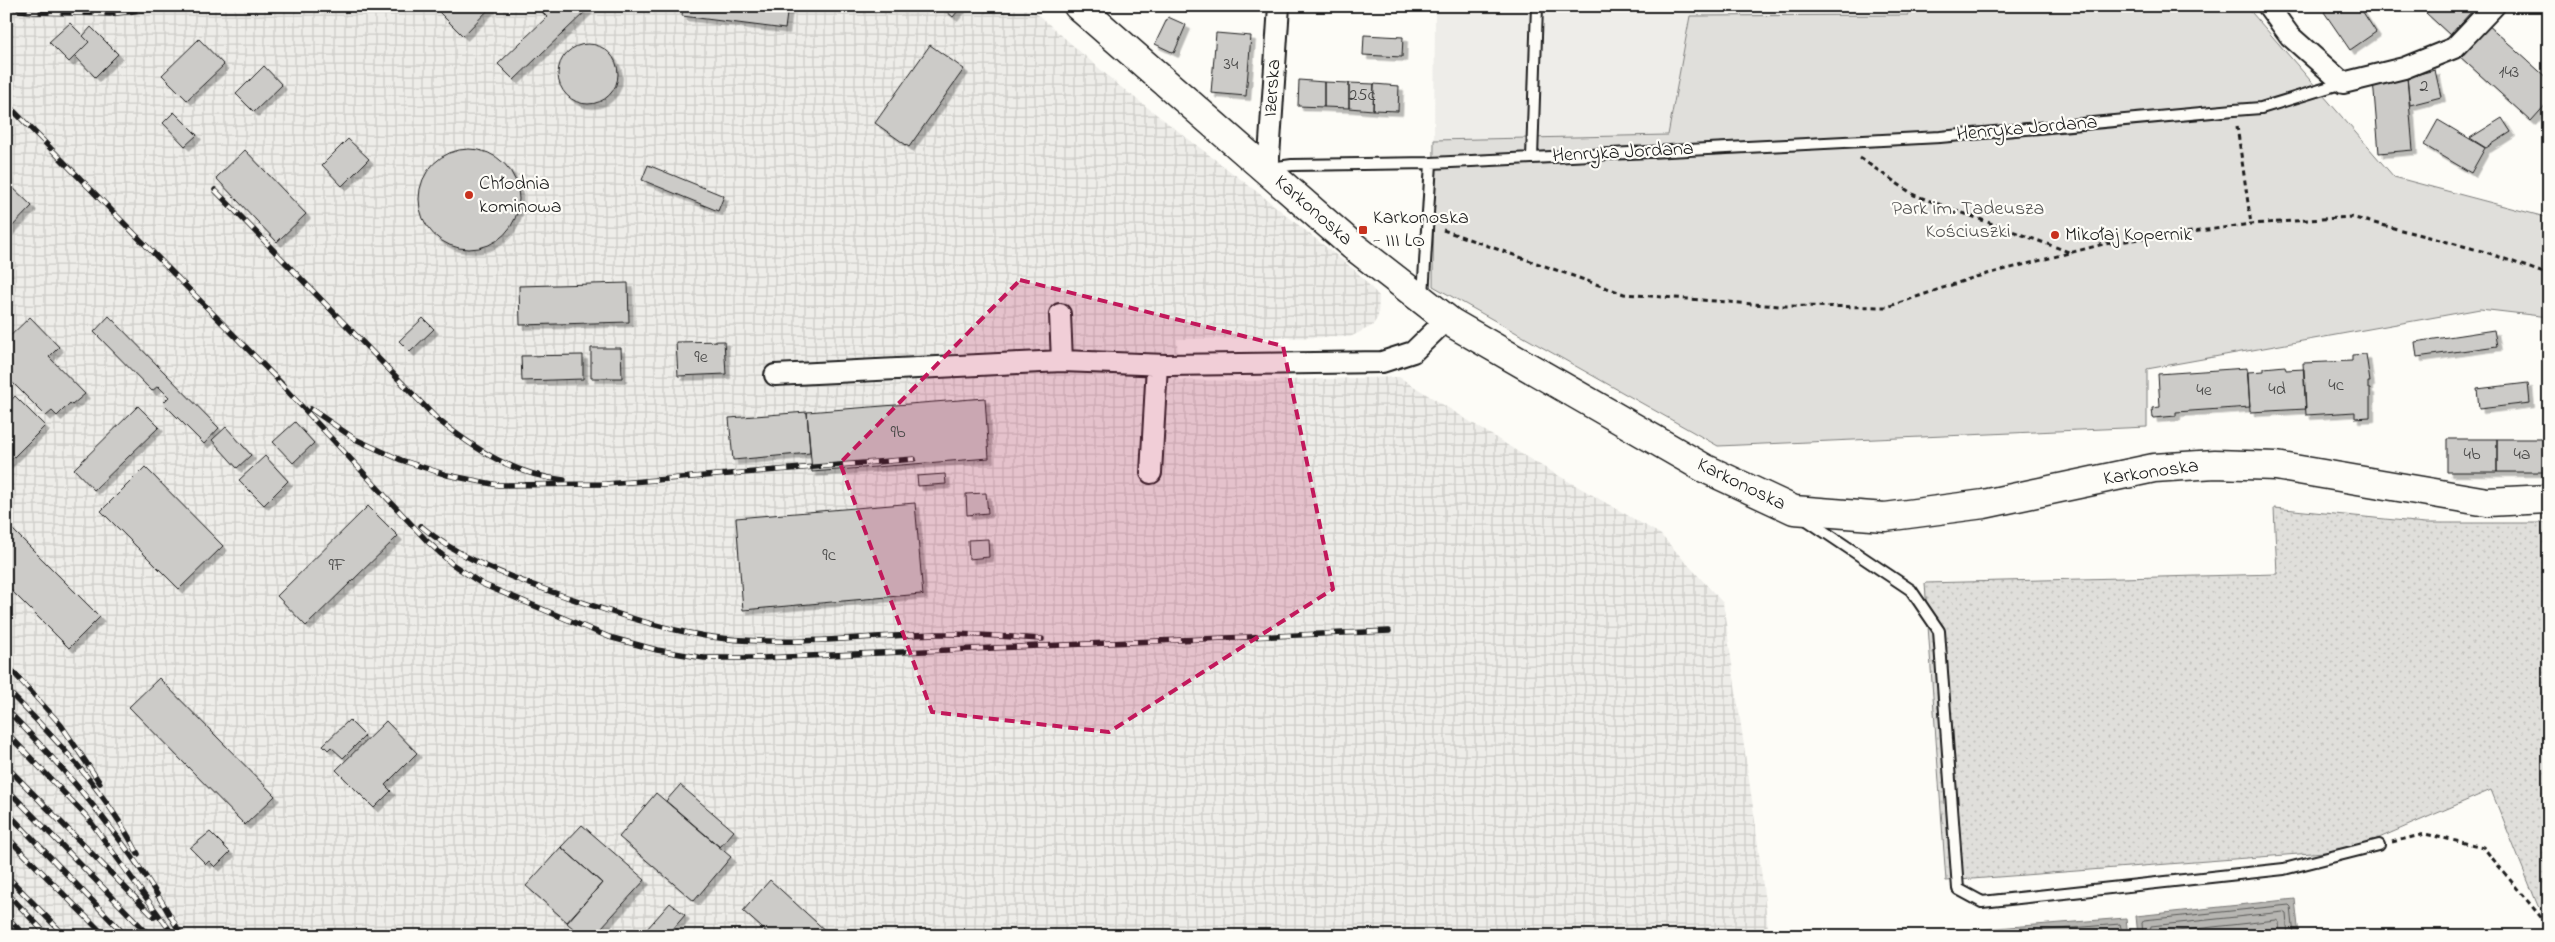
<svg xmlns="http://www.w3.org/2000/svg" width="2555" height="942" font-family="'Indie Flower',sans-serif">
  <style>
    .built { fill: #eeede9 }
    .industrial { fill: url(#industrial-grid) }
    .green { fill: #e0dfdb; stroke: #7e7e7c }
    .garden { fill: url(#garden-dots); stroke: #7e7e7c }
    .water { fill: #b7b6b2; stroke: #797876 }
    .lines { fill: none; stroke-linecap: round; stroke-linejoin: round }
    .shore { stroke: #5a5a58; stroke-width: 1 }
    .building { fill: #cccbc8; stroke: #1c1c1c; filter: url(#shadow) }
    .lane-casing { stroke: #1c1c1c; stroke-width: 14 }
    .street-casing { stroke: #1c1c1c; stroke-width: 24 }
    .primary-casing { stroke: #1c1c1c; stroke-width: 31 }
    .path { stroke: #1c1c1c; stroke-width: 3; stroke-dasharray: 5 4; stroke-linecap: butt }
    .lane { stroke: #fdfcf7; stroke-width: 10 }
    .street { stroke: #fdfcf7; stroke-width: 20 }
    .primary { stroke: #fdfcf7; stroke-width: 28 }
    .rail-casing { stroke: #1c1c1c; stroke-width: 5.5 }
    .rail { stroke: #fdfcf7; stroke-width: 4; stroke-dasharray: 11; stroke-linecap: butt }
    .marked { fill: #c2185b; fill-opacity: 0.2; stroke: #c2185b; stroke-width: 4; stroke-dasharray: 10 6; stroke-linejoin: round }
    .poi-dot { fill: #c8321e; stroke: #fdfcf7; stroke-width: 2 }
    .labels { text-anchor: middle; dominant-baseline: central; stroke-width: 4.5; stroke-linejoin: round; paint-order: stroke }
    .number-label { font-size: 18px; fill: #484847 }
    .street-label { font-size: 20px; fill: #1c1c1c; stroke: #fdfcf7 }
    .poi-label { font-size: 20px; fill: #1c1c1c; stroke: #fdfcf7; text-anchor: start }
    .park-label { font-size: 20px; fill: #575655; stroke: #fdfcf7 }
  </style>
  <defs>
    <pattern id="industrial-grid" width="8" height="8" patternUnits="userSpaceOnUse" patternTransform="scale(1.25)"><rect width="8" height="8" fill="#eeede9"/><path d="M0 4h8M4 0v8" fill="none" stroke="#cccbc7"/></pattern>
    <pattern id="garden-dots" width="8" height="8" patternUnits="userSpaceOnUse" patternTransform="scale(1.25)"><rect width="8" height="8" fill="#e0dfdb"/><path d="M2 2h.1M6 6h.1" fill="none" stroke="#c0bfbb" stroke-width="1.8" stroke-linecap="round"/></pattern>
    <filter id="shadow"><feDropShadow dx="4.5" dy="4.5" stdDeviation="0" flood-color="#0004"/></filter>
  </defs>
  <rect width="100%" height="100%" fill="#fdfcf7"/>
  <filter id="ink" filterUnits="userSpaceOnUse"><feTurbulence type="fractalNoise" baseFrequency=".02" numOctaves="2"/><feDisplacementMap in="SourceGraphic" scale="10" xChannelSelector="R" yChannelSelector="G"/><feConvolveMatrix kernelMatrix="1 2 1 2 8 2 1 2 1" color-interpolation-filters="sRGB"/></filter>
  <g filter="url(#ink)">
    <path class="built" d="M 1435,6 L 1908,6 L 1908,15 L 1690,16 L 1668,135 L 1434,140 Z"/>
    <path class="industrial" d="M 6,6 L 1028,6 L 1117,84 L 1265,198 L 1357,272 L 1379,296 L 1378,317 L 1372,326 L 1350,337 L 1177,339 L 1179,380 L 1247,381 L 1399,377 L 1528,458 L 1660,534 L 1723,603 L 1755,821 L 1769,936 L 6,936 Z"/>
    <path class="green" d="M 1908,6 L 2246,6 L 2394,177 L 2549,218 L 2549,317 L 2480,309 L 2147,369 L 2147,427 L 1718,446 L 1433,286 L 1434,140 L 1668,135 L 1690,16 L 1908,15 Z"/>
    <path class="garden" d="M 2274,508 L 2425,523 L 2549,523 L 2549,917 L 2538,906 L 2491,790 L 2351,850 L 1946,881 L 1925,583 L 2277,574 Z"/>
    <path class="water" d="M 2295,899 L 2299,936 L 2138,936 L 2136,916 Z
      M 2126,918 L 2128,936 L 1971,936 L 1971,930 Z"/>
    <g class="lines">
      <path class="shore" d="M 1976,936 L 2120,924 L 2123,936
        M 2045,936 L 2114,930 L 2117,936
        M 2143,936 L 2142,923 L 2144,920 L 2289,905 L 2291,907 L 2294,936
        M 2149,936 L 2151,926 L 2283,912 L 2286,914 L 2288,936
        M 2157,936 L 2159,933 L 2276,920 L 2279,922 L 2280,936"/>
    </g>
    <path class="building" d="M 444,6 L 492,6 L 463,36 L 439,12 Z
      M 540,6 L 586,6 L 588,9 L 514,80 L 498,64 L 547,17 L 538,8 Z
      M 683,6 L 788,6 L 785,29 L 682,16 Z
      M 940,6 L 962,6 L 953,17 Z
      M 2332,6 L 2359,6 L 2376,32 L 2350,50 L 2324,12 Z
      M 2435,6 L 2467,6 L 2472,11 L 2450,35 L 2426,13 Z
      M 1168,17 L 1186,25 L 1174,53 L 1155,44 Z
      M 70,23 L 89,42 L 69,62 L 49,42 Z
      M 2486,23 L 2549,80 L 2549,101 L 2531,121 L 2458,55 Z
      M 91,27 L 118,54 L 95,77 L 75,56 L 89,42 L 83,36 Z
      M 1216,33 L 1251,36 L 1246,96 L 1211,93 Z
      M 1364,35 L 1403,37 L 1402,57 L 1363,55 Z
      M 199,39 L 224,65 L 187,100 L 162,75 Z
      M558 74a30 30 0 1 1 60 0a30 30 0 1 1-60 0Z
      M 930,45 L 964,69 L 909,147 L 875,123 Z
      M 264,66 L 282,85 L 254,112 L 236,94 Z
      M 2435,70 L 2441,97 L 2410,105 L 2407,77 Z
      M 2407,77 L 2413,150 L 2379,153 L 2373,80 Z
      M 1299,80 L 1324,82 L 1324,107 L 1298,106 Z
      M 1324,82 L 1349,83 L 1349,108 L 1324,107 Z
      M 1349,83 L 1374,84 L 1373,110 L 1349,108 Z
      M 1374,84 L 1399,86 L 1398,111 L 1373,110 Z
      M 174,112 L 197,135 L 185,146 L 163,123 Z
      M 2502,118 L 2511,132 L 2486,148 L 2470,138 Z
      M 2438,120 L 2485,148 L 2471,173 L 2424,145 Z
      M 348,139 L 369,159 L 342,186 L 322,165 Z
      M419 199a50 50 0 1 1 100 0a50 50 0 1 1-100 0Z
      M 245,150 L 306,214 L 277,242 L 216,178 Z
      M 648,165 L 724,196 L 718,211 L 642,180 Z
      M 9,184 L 32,206 L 6,233 L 6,187 Z
      M 628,283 L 629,322 L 520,325 L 519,286 Z
      M 109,316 L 219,428 L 204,444 L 163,403 L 169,397 L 158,386 L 152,391 L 94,332 Z
      M 30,317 L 59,347 L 49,357 L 85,394 L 72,405 L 70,403 L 57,416 L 52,411 L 46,416 L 6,376 L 6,340 Z
      M 423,318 L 434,329 L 410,352 L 399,341 Z
      M 2494,330 L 2497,346 L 2417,357 L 2415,342 Z
      M 724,341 L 726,374 L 678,376 L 676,342 Z
      M 591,348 L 621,348 L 622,378 L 591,378 Z
      M 2366,354 L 2370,382 L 2368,382 L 2368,389 L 2370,389 L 2370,417 L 2355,418 L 2355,412 L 2306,415 L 2303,363 L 2352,361 L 2352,355 Z
      M 583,355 L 583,379 L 522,381 L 521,356 Z
      M 2285,366 L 2286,370 L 2304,369 L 2306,409 L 2250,412 L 2248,372 L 2264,371 L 2264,368 Z
      M 2247,368 L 2250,407 L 2176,412 L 2176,416 L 2153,418 L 2152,408 L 2160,407 L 2158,374 Z
      M 2528,383 L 2530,403 L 2479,409 L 2477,389 Z
      M 15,396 L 45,426 L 6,465 L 6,406 Z
      M 985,398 L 989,458 L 812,472 L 807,412 Z
      M 138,406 L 159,427 L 94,490 L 74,469 Z
      M 807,412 L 810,453 L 733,460 L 729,418 Z
      M 295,422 L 314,443 L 293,463 L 273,442 Z
      M 226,427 L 251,455 L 237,468 L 212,440 Z
      M 2447,439 L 2497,439 L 2497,472 L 2447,472 Z
      M 2497,439 L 2548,439 L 2548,472 L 2497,472 Z
      M 265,456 L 288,481 L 264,505 L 239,480 Z
      M 145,467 L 223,546 L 179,589 L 101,511 Z
      M 945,474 L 946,484 L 918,486 L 917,476 Z
      M 986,493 L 988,513 L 967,515 L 966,494 Z
      M 915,503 L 923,596 L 921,594 L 743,610 L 736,518 Z
      M 368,506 L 398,536 L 306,626 L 277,596 Z
      M 6,523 L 100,617 L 69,648 L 6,585 Z
      M 988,539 L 989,557 L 969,559 L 968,540 Z
      M 159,678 L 275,796 L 245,825 L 129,707 Z
      M 349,720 L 365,736 L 343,758 L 331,747 L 328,750 L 323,745 Z
      M 386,721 L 417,753 L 385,785 L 391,791 L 374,808 L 336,770 Z
      M 680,785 L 734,831 L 720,847 L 666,801 Z
      M 656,793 L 731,857 L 694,901 L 619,837 Z
      M 582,825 L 645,880 L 601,928 L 607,933 L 605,936 L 582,936 L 567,923 L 602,883 L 561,847 Z
      M 210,832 L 230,852 L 215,867 L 209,861 L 206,864 L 190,848 Z
      M 561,847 L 602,883 L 567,922 L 526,886 Z
      M 770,880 L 829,934 L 828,936 L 771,936 L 743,911 Z
      M 670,903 L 685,915 L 667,936 L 653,936 L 646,930 Z"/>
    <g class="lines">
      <g class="lane-casing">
        <path id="lane" d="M 1532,158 L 1940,137 L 2234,110 L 2261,108 L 2343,83
          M 1431,163 L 1532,158 L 1537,6
          M 1270,168 L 1292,165 L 1431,163 L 1423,296
          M 1804,518 L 1911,590 L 1939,631 L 1958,889 L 1982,902 L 2284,869 L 2379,845"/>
      </g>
      <g class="street-casing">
        <path id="street" d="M 2268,6 L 2290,36 L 2343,83 L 2404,68 L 2454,48 L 2494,6
          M 1264,169 L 1269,157 L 1279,6
          M 1060,314 L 1062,361
          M 775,375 L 1062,361 L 1166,365 L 1382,362 L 1413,352 L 1447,319
          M 1151,473 L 1157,365"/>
      </g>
      <g class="primary-casing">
        <path id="primary" d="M 1078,6 L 1353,246 L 1452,323 L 1704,468 L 1794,510 L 1885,517 L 1984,504 L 2154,468 L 2215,464 L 2276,466 L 2487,502 L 2549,499"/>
      </g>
      <path class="path" d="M 2237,126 L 2251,224
        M 1860,158 L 1914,195 L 2069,252
        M 1443,230 L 1624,294 L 1779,306 L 1887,307 L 1972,278 L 2104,244 L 2251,224 L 2351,217 L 2486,252 L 2549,275
        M 2392,842 L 2425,834 L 2483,847 L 2549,927"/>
      <use href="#lane" class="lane"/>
      <use href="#street" class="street"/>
      <use href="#primary" class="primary"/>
      <g class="rail-casing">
        <path id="rail" d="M 6,7 L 34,12 L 110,14 L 174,6
          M 6,103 L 283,385
          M 215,190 L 437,419 C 475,449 514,475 564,480
          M 278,381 L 427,541 L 452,564 L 482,584 L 609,637 L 657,650 L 704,658 L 762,658 L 1389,631
          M 311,409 L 355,439 L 401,460 L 447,475 L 498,485 L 606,484 L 914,459
          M 421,526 C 460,559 505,575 552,592 C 603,609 652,627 705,636 C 781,648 860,636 936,634 C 972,633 1007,637 1042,639
          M 6,664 L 61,725 L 100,783
          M 6,689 C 56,739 105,790 138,854
          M 6,709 C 74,778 135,851 182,936
          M 6,732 L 88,818 L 174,936
          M 6,766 L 154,917
          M 6,788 L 150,936
          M 6,811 L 126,936
          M 6,836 L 105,936
          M 6,875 L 65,936
          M 6,892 L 48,936
          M 6,916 L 25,936"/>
      </g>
      <use href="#rail" class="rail"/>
    </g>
  </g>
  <path class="marked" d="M 1020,280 L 1283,346 L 1333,589 L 1109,732 L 932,712 L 840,463 Z"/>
  <g class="poi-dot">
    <circle cx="469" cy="195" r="5"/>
    <rect x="1358" y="225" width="10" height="10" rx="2.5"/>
    <circle cx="2055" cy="235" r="5"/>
  </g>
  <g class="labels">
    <g class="number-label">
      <text x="1231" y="65">34</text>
      <text x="2509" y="73">143</text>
      <text x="2424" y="87">2</text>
      <text x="1362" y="96">25c</text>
      <text x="701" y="358">9e</text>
      <text x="2336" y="386">4c</text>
      <text x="2277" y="390">4d</text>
      <text x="2204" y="391">4e</text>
      <text x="898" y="433">9b</text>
      <text x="2472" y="455">4b</text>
      <text x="2522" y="455">4a</text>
      <text x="829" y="556">9c</text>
      <text x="337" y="566">9F</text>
    </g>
    <g class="street-label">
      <text transform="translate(1273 88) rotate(-86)">Izerska</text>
      <text transform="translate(2027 129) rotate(-5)">Henryka Jordana</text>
      <text transform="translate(1623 153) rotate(-3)">Henryka Jordana</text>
      <text transform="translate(1313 211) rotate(41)">Karkonoska</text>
      <text transform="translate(2151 473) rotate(-8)">Karkonoska</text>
      <text transform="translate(1741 485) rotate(26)">Karkonoska</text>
    </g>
    <g class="poi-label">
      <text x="479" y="184">Chłodnia<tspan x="479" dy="23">kominowa</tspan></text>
      <text x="1373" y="218">Karkonoska<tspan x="1373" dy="23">- III LO</tspan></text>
      <text x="2065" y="235">Mikołaj Kopernik</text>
    </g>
    <g class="park-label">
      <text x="1968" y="209">Park im. Tadeusza<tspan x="1968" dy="23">Kościuszki</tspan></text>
    </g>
  </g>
  <rect width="2555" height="942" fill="none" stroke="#fdfcf7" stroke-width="25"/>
  <rect x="12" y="12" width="2530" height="917" fill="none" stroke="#1c1c1c" stroke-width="2" filter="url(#ink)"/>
</svg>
